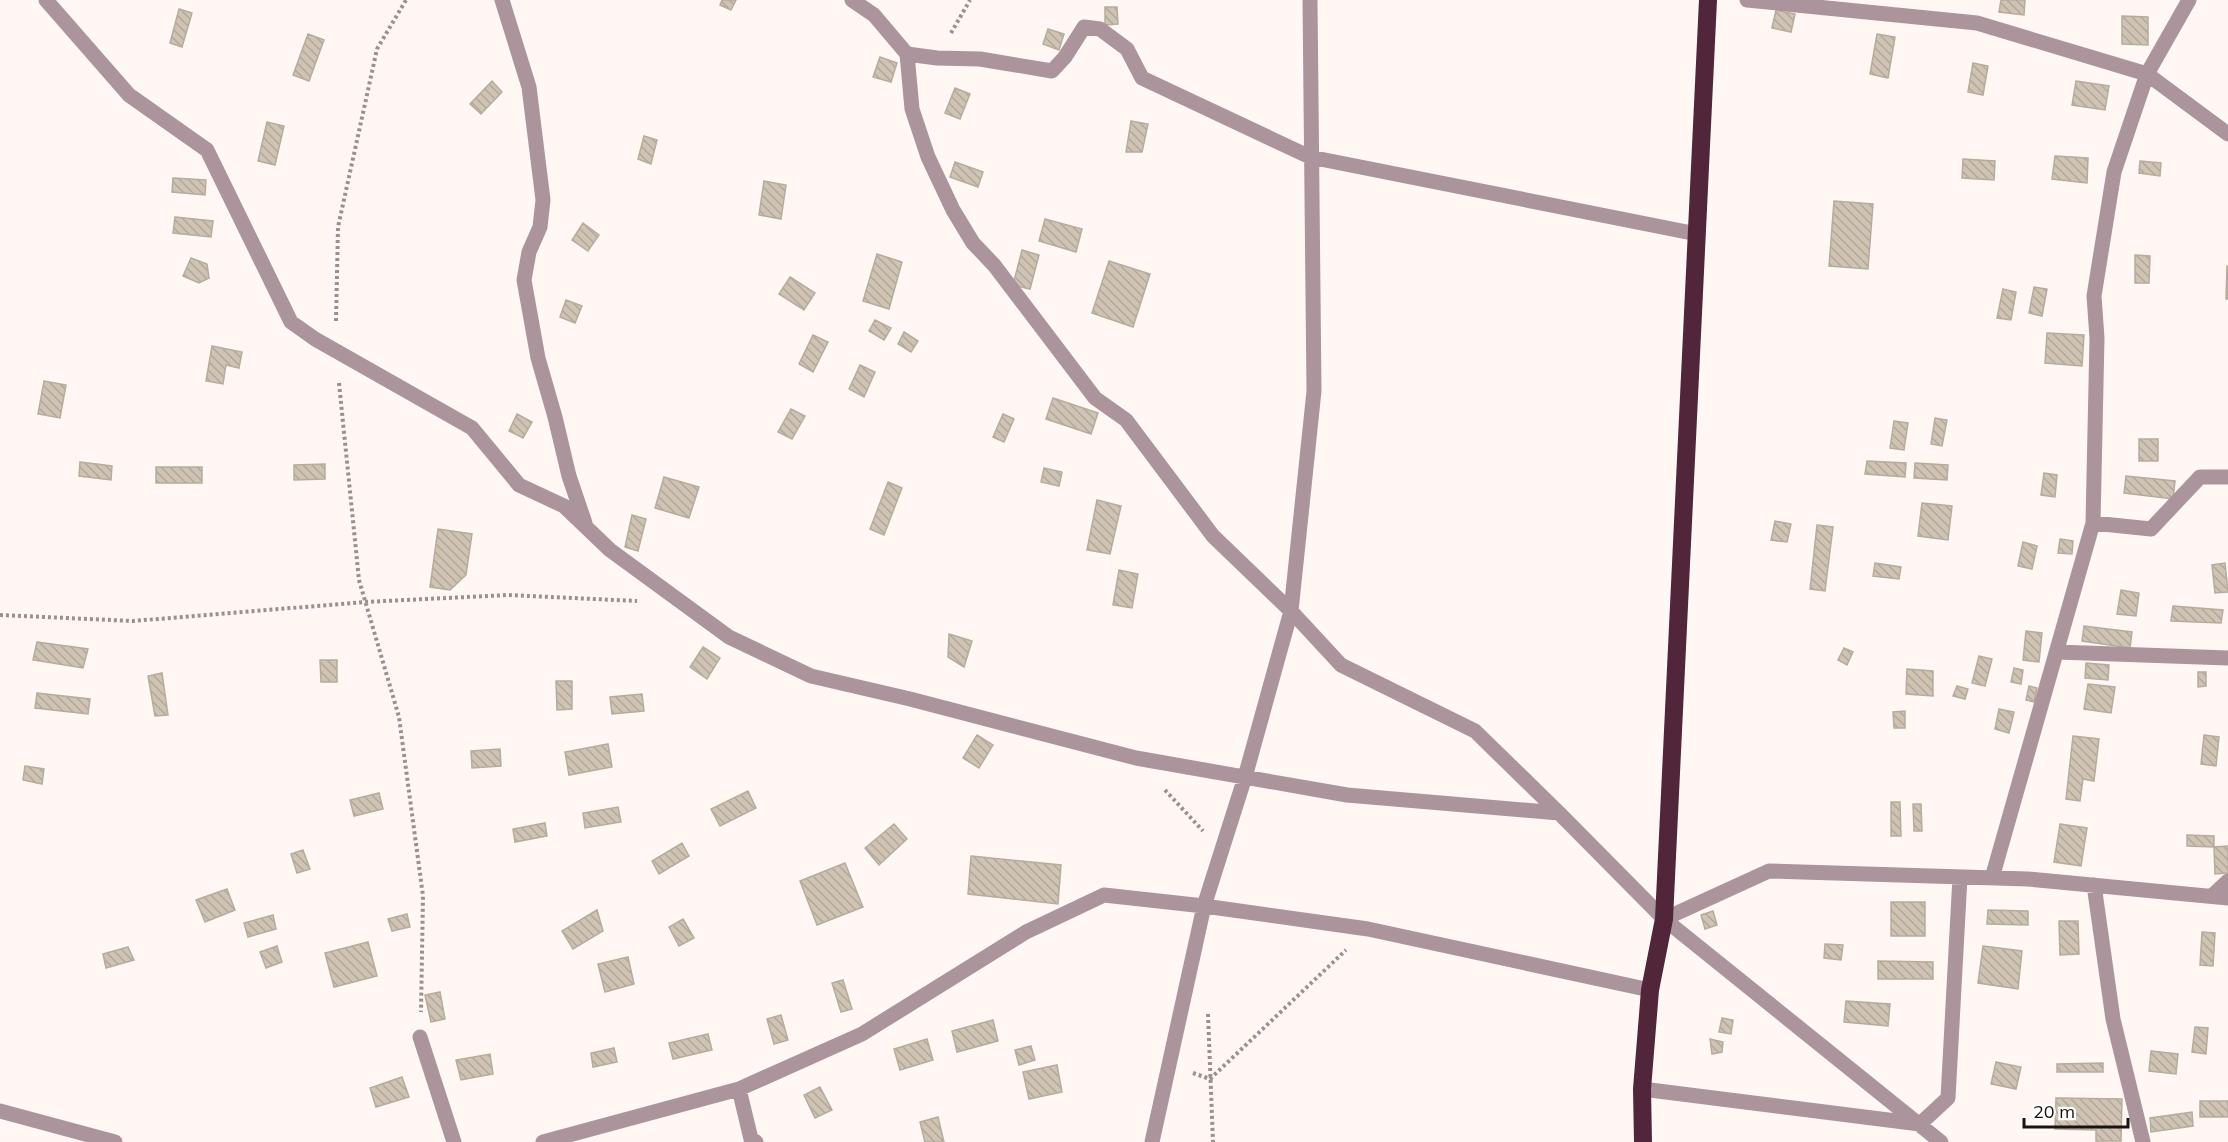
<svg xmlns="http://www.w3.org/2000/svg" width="2228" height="1142" font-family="Mulish,sans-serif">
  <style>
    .building { fill: url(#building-back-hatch); stroke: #b7ac9c; stroke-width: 1.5 }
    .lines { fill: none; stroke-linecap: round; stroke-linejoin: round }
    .path { stroke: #98918d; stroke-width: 4; stroke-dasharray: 3 3; stroke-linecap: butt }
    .minor { stroke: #ac949d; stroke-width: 15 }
    .highway { stroke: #52263a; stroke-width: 18 }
  </style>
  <defs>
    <pattern id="building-back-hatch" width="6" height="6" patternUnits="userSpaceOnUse" patternTransform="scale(1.5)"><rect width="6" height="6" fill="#cfc3b4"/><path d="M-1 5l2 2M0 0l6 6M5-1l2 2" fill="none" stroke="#b1a79a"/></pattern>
  </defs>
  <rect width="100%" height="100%" fill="#fff7f3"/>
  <path class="building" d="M 722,0 L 736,0 L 731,10 L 720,5 Z
    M 2001,0 L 2025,0 L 2024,15 L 1999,12 Z
    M 1105,7 L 1117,7 L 1118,24 L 1105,25 Z
    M 179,9 L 192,13 L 182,47 L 170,43 Z
    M 1776,10 L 1795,14 L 1791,32 L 1772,28 Z
    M 2122,16 L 2148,17 L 2148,45 L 2122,44 Z
    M 1048,29 L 1064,34 L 1059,50 L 1043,44 Z
    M 308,34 L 324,40 L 309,81 L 293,75 Z
    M 1877,34 L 1895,37 L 1888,78 L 1870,74 Z
    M 880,57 L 897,63 L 891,82 L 873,77 Z
    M 1973,63 L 1988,66 L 1983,95 L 1968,92 Z
    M 492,81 L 502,92 L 481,114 L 470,104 Z
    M 2076,81 L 2109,86 L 2105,110 L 2072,105 Z
    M 955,88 L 970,94 L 960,119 L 945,113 Z
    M 1131,121 L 1148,124 L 1142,152 L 1126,152 Z
    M 267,122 L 284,126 L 275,165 L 258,161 Z
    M 644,136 L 657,140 L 651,164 L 638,159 Z
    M 2055,156 L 2088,158 L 2087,183 L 2052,179 Z
    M 1963,159 L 1995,161 L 1994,180 L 1962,178 Z
    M 2140,161 L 2161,163 L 2160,176 L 2139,173 Z
    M 955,162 L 983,172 L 978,187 L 950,177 Z
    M 173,178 L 206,180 L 205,195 L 172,192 Z
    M 764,181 L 786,185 L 781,219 L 759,215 Z
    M 1834,201 L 1873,204 L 1868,269 L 1829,266 Z
    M 175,217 L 213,221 L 211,237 L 173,233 Z
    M 1045,219 L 1082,229 L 1076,252 L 1039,241 Z
    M 583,223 L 599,235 L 588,251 L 572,240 Z
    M 1022,250 L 1039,255 L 1030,289 L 1013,285 Z
    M 877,254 L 902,262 L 889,309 L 863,301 Z
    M 2135,255 L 2150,256 L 2149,283 L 2135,283 Z
    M 191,258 L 207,264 L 209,278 L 199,283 L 183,276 Z
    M 1109,261 L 1150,274 L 1133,327 L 1092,313 Z
    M 2227,266 L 2228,266 L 2228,299 L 2226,299 Z
    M 790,277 L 815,293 L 804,310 L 779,294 Z
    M 2034,287 L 2047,289 L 2042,316 L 2029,313 Z
    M 2003,289 L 2016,292 L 2011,320 L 1997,318 Z
    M 566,300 L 582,306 L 575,323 L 560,317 Z
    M 875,320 L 891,328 L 884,340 L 869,331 Z
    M 904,332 L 918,341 L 911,352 L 898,344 Z
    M 2047,333 L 2084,335 L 2082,366 L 2045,363 Z
    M 813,335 L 828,342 L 813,372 L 799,364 Z
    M 212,346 L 242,352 L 239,368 L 226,365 L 223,384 L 206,381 Z
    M 860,365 L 875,372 L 864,397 L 849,389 Z
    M 44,381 L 66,385 L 60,418 L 38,414 Z
    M 1053,398 L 1098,413 L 1091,434 L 1046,419 Z
    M 791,409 L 805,416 L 792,439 L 778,432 Z
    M 517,414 L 532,422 L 523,438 L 509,431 Z
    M 1003,414 L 1014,419 L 1004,442 L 993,437 Z
    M 1935,418 L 1947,420 L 1942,446 L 1931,444 Z
    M 1894,421 L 1908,423 L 1904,450 L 1890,448 Z
    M 2139,439 L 2158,439 L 2158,461 L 2139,461 Z
    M 1867,461 L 1906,463 L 1905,477 L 1865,474 Z
    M 80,462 L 112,466 L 111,480 L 79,476 Z
    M 1915,463 L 1948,465 L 1947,480 L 1914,478 Z
    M 325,464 L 325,479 L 294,480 L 294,465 Z
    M 156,467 L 202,467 L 202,483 L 156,483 Z
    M 1044,468 L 1062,472 L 1059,486 L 1041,482 Z
    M 2044,473 L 2057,475 L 2055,497 L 2041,495 Z
    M 2126,476 L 2175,481 L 2173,499 L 2124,493 Z
    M 664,477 L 699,487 L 689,518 L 655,508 Z
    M 888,482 L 902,488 L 884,535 L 870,529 Z
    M 1097,500 L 1121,506 L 1110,554 L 1087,550 Z
    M 1922,503 L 1952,506 L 1948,540 L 1918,536 Z
    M 632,515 L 646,519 L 638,551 L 625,547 Z
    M 1775,521 L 1791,524 L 1787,542 L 1771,540 Z
    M 1817,525 L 1833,527 L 1825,591 L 1810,589 Z
    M 438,529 L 472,534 L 466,575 L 450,590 L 430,587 Z
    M 2060,539 L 2073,541 L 2072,554 L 2058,553 Z
    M 2023,542 L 2037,546 L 2032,569 L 2018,566 Z
    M 1875,563 L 1901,567 L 1899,579 L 1873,576 Z
    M 2225,563 L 2228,592 L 2215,593 L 2212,565 Z
    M 1119,570 L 1138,574 L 1132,608 L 1113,605 Z
    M 2121,590 L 2139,593 L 2136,616 L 2117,614 Z
    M 2173,606 L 2223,610 L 2221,623 L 2171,621 Z
    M 2084,626 L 2132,632 L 2130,648 L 2082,641 Z
    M 2026,631 L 2042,633 L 2039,662 L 2023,660 Z
    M 949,634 L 972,641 L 964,667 L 948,657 Z
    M 37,642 L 88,649 L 83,668 L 33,660 Z
    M 703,647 L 720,658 L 707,679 L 690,667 Z
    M 1844,648 L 1853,652 L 1847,665 L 1838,660 Z
    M 1979,656 L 1992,659 L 1985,686 L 1972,683 Z
    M 320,660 L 337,660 L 337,682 L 321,682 Z
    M 2086,663 L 2109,665 L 2108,680 L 2085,678 Z
    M 2014,668 L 2023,670 L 2021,684 L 2011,682 Z
    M 1907,669 L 1933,671 L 1933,696 L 1906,694 Z
    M 2198,672 L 2206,672 L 2206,686 L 2198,687 Z
    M 162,673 L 168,715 L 155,716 L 148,676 Z
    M 556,681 L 572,681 L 572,709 L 557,710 Z
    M 2088,684 L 2115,687 L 2111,713 L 2084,709 Z
    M 1957,686 L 1968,689 L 1965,699 L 1953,696 Z
    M 2029,686 L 2037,688 L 2034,702 L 2026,700 Z
    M 37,693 L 90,699 L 88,714 L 35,708 Z
    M 642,694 L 644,711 L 612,714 L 610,697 Z
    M 1999,709 L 2014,712 L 2009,733 L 1995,729 Z
    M 1905,711 L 1905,728 L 1894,728 L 1893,712 Z
    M 977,735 L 993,745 L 979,768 L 963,758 Z
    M 2204,735 L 2219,737 L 2216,766 L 2201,764 Z
    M 2073,736 L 2099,739 L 2094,781 L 2083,779 L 2080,801 L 2066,799 Z
    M 608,744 L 612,767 L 569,775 L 565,752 Z
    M 500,749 L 501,766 L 472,768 L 471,751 Z
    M 25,766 L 44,769 L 42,784 L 23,780 Z
    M 748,791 L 756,808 L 720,826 L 711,809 Z
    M 379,793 L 383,809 L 354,816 L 350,800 Z
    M 1891,802 L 1900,802 L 1901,836 L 1891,836 Z
    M 1913,804 L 1921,804 L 1922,831 L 1914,831 Z
    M 618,807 L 621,822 L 585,828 L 583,813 Z
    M 545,823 L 547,836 L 515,842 L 513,829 Z
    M 894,824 L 907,839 L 879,865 L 865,848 Z
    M 2060,824 L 2087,828 L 2081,866 L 2054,862 Z
    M 2187,835 L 2214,836 L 2214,847 L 2187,846 Z
    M 682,843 L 689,856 L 659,874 L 652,861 Z
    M 2228,846 L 2228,873 L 2215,874 L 2214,847 Z
    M 303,850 L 310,869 L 297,873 L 291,854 Z
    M 971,856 L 1061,865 L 1058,904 L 968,894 Z
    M 845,863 L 863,907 L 817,925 L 800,881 Z
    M 227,889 L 235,910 L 205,922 L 196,900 Z
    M 1891,902 L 1925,902 L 1925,936 L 1891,936 Z
    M 597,910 L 603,931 L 573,949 L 562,931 Z
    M 1988,910 L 2028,911 L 2028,925 L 1987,924 Z
    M 1713,911 L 1717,925 L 1705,929 L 1701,915 Z
    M 407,914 L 410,927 L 392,931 L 388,919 Z
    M 273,915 L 276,929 L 248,937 L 244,923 Z
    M 683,919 L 694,938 L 679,946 L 669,927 Z
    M 2059,921 L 2078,921 L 2079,954 L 2060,955 Z
    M 2202,932 L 2215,933 L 2213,966 L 2200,965 Z
    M 368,942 L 377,976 L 334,987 L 325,953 Z
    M 1825,944 L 1843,945 L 1841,960 L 1824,958 Z
    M 277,946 L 282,962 L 266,968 L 260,952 Z
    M 1983,946 L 2022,951 L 2018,989 L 1978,983 Z
    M 128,947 L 134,960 L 106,968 L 103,954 Z
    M 628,957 L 634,984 L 605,992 L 598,964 Z
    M 1878,961 L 1933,962 L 1933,979 L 1878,979 Z
    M 843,980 L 852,1009 L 841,1012 L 832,983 Z
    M 440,992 L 445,1019 L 431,1022 L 425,995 Z
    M 1846,1001 L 1890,1004 L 1888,1026 L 1844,1022 Z
    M 781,1015 L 788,1040 L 774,1044 L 767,1019 Z
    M 1722,1018 L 1733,1020 L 1731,1034 L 1719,1032 Z
    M 993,1020 L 998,1041 L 957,1052 L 952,1031 Z
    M 2195,1027 L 2208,1028 L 2206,1054 L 2192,1052 Z
    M 708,1034 L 712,1050 L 673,1059 L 669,1043 Z
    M 927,1039 L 933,1060 L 900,1070 L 894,1049 Z
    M 1710,1039 L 1723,1042 L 1722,1052 L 1712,1054 Z
    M 1031,1046 L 1035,1060 L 1019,1065 L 1015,1050 Z
    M 614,1048 L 617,1062 L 593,1067 L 591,1053 Z
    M 2151,1051 L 2178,1054 L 2176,1074 L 2149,1071 Z
    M 490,1054 L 493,1074 L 461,1080 L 456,1060 Z
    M 1996,1062 L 2021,1067 L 2016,1089 L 1991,1084 Z
    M 2103,1063 L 2103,1072 L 2057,1072 L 2057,1064 Z
    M 1057,1065 L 1062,1092 L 1029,1099 L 1023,1072 Z
    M 402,1077 L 409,1097 L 376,1107 L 370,1088 Z
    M 820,1087 L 832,1110 L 815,1118 L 804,1095 Z
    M 2056,1098 L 2122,1099 L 2121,1141 L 2096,1141 L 2096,1130 L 2055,1129 Z
    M 2200,1101 L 2228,1101 L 2228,1117 L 2200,1117 Z
    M 2192,1112 L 2193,1126 L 2151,1132 L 2150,1118 Z
    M 938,1117 L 944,1142 L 925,1142 L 920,1122 Z"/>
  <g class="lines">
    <path class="path" d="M 951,33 L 970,0
      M 336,321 L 338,227 L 377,49 L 406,0
      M 339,383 L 359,580 L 399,717 L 423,896 L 421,1012
      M 0,615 L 133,621 L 365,602 L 508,595 L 637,601
      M 1165,790 L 1203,831
      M 1208,1014 L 1213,1142
      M 1193,1073 L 1210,1079 L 1346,950"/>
    <path class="minor" d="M 46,0 L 129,95 L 207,150 L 291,322 L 315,339 L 472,428 L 519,485 L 564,506 L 610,550 L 729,637 L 811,676 L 910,699 L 1136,758 L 1347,795 L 1559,813 L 1664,919 L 1941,1142
      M 502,0 L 529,87 L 543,200 L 540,227 L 529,252 L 524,280 L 538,358 L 555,417 L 569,476 L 585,523
      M 852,0 L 874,15 L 907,54 L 937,58 L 980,59 L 1052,71 L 1065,57 L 1084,27 L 1100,29 L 1127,49 L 1142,78 L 1310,157 L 1697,234
      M 1747,0 L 1977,23 L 2147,74 L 2228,134
      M 907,54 L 912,109 L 928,157 L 953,210 L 973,243 L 994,265 L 1095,398 L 1126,420 L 1213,536 L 1291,611 L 1341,665 L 1475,731 L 1559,813
      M 2093,523 L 2151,529 L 2200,477 L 2228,477
      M 2057,652 L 2228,658
      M 1992,878 L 2093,523 L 2097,338 L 2094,296 L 2114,172 L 2147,74 L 2189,0
      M 2094,885 L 2113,1019 L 2143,1142
      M 2212,896 L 2228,881
      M 1664,919 L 1769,871 L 2028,879 L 2228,898
      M 420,1037 L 454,1142
      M 739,1089 L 751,1139 L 756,1142
      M 1642,1089 L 1920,1124 L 1948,1098 L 1960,877
      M 0,1111 L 115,1142
      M 543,1142 L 739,1089 L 862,1034 L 1026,932 L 1104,895 L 1204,906 L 1368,929 L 1650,990
      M 1152,1142 L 1204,906 L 1245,777 L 1291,611 L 1314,391 L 1310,0"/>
    <path class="highway" d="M 1643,1142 L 1642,1089 L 1650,990 L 1664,919 L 1708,0"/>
  </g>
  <path d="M2024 1118v9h104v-9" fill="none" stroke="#1a1411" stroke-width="3"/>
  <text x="2033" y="1118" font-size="18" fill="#1a1411" stroke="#ffffff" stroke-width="4.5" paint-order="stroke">20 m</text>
</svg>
